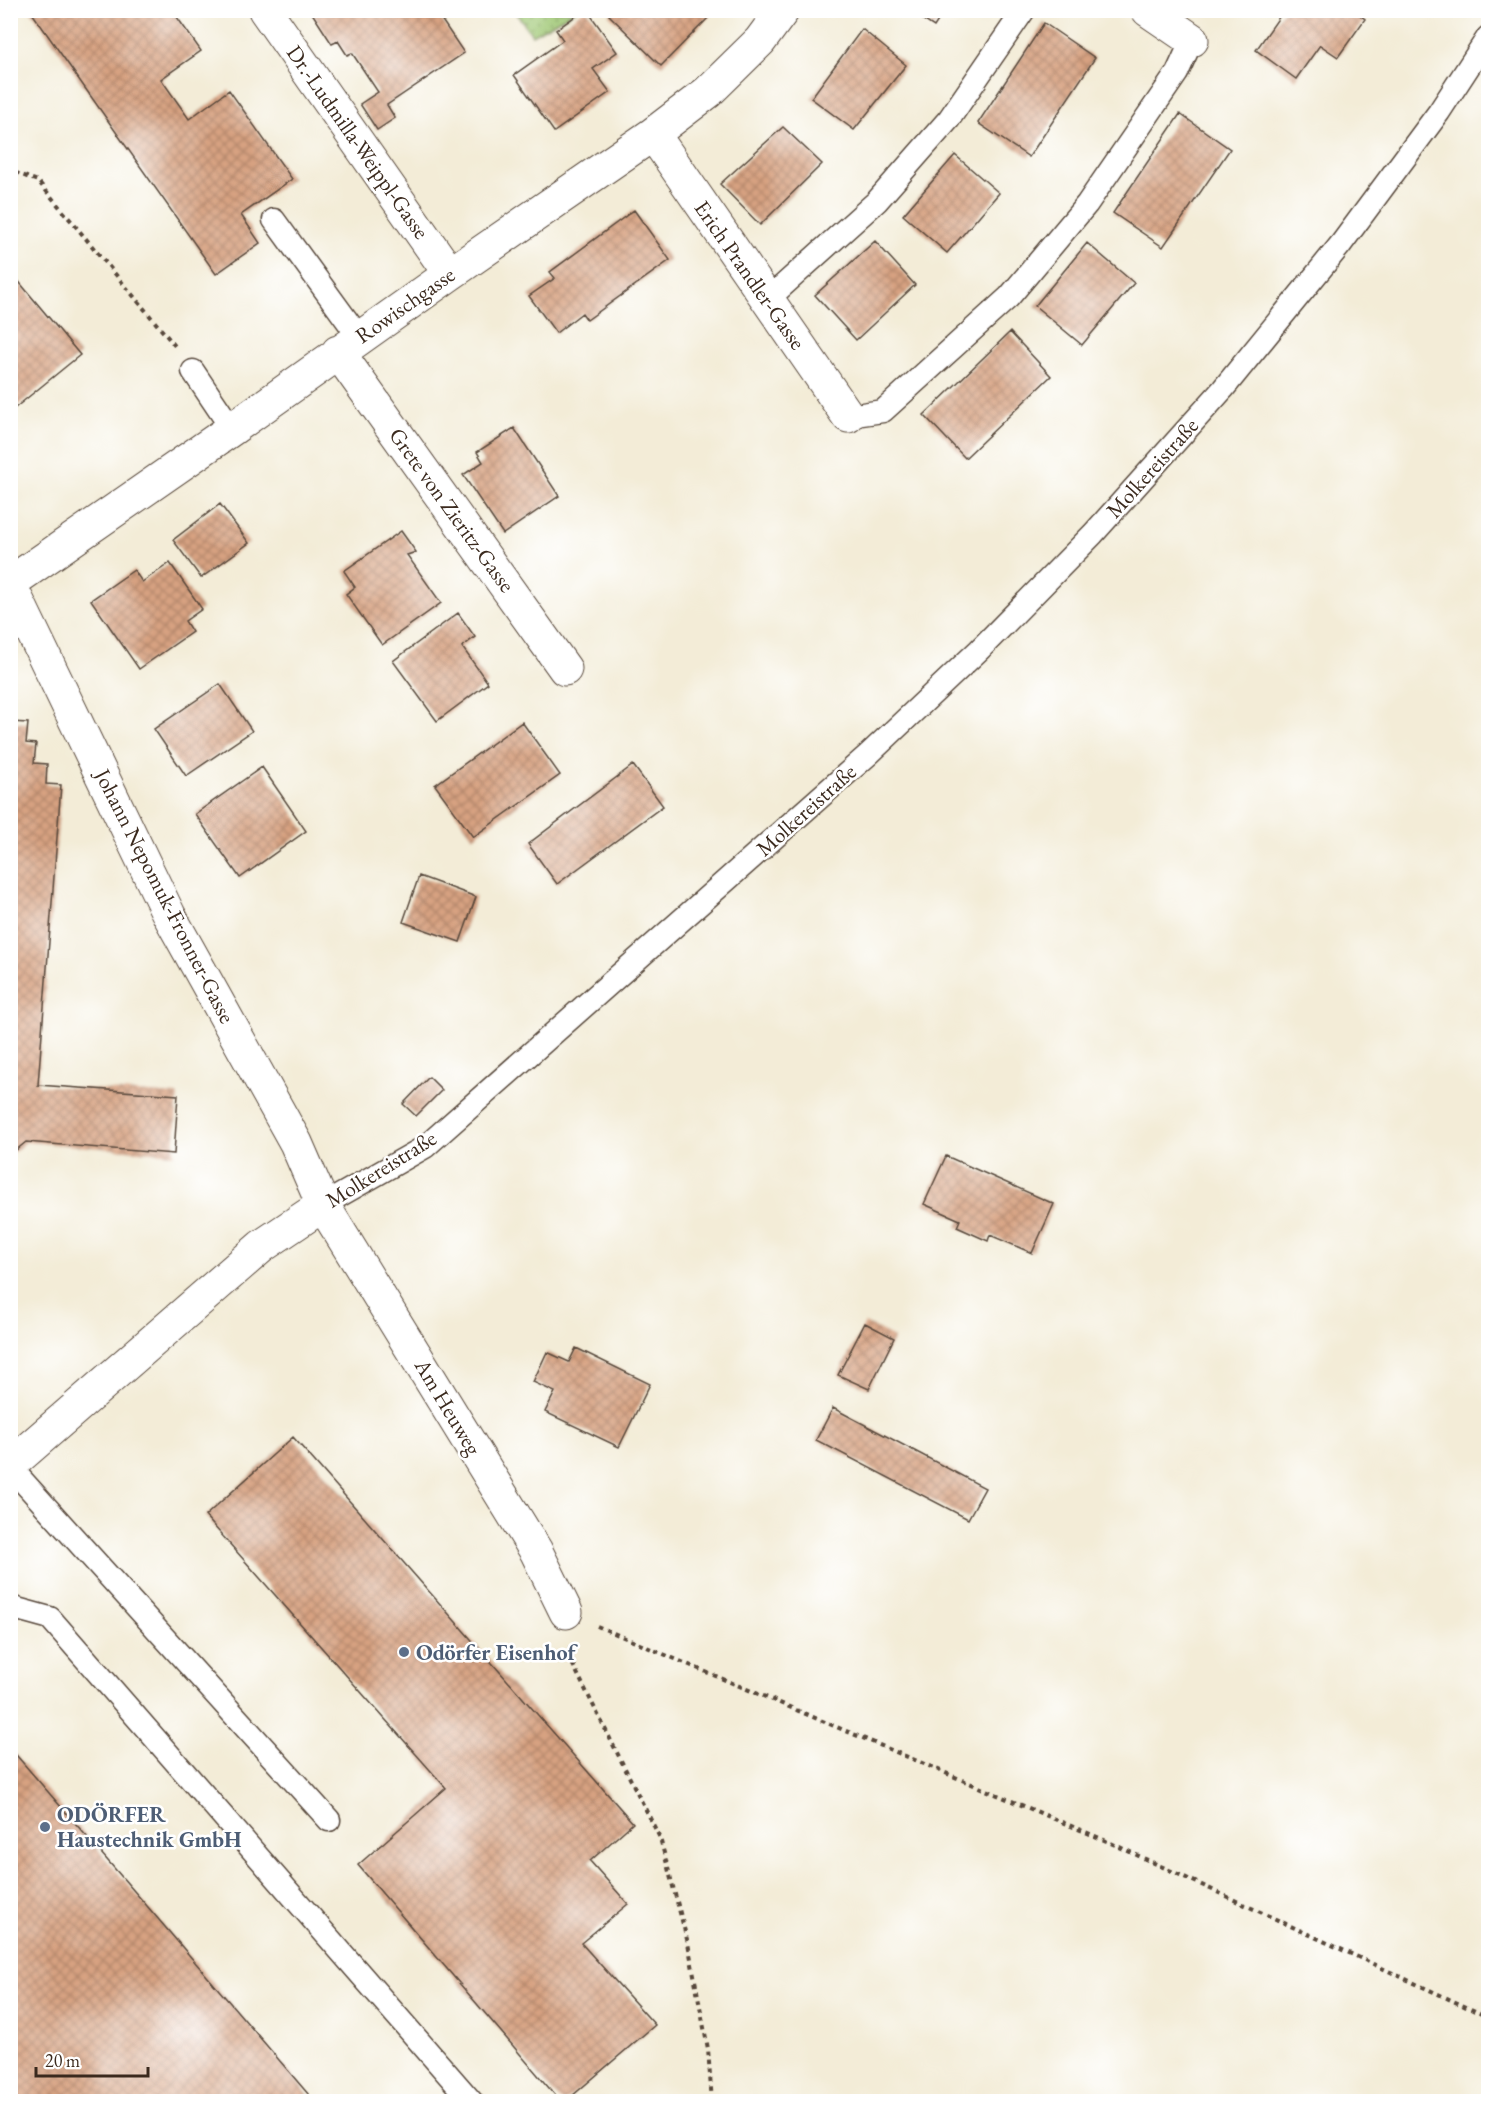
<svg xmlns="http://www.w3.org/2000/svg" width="1499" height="2112" font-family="'EB Garamond',serif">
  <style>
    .grass { fill: url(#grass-dots); stroke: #6d7848; stroke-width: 1.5 }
    .building { fill: url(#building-cross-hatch) }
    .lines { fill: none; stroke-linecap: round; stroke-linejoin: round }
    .service-casing { stroke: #57473a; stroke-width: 25 }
    .minor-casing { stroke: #57473a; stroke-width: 35 }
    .path { stroke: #57473a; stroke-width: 4; stroke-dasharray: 4.5 4.5; stroke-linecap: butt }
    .service { stroke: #fff; stroke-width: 22 }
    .minor { stroke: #fff; stroke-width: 33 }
    .service-dot { fill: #5c6f8a; stroke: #fff; stroke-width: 2 }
    .labels { text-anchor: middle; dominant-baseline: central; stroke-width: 5; stroke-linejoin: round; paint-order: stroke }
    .street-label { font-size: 22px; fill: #3b2a1e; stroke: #fff }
    .service-label { font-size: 22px; font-weight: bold; fill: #4e5e75; stroke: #fff; text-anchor: start }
  </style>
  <defs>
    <pattern id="grass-dots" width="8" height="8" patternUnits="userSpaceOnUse" patternTransform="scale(1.5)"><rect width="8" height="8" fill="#9fc773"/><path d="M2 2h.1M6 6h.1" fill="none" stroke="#83a25e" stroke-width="1.8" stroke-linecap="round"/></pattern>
    <pattern id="building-cross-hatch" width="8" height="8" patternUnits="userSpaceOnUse" patternTransform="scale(1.5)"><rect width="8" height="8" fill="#d7a281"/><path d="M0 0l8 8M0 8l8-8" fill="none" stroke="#b08469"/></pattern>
  </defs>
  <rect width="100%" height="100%" fill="#fff"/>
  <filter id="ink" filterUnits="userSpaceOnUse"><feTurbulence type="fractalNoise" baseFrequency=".0167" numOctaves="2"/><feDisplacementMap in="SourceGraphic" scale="12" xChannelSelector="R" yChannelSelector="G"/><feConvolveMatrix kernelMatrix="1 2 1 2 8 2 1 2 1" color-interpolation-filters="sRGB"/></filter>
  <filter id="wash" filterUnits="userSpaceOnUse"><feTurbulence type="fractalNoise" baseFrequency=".008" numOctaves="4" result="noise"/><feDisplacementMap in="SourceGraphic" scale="24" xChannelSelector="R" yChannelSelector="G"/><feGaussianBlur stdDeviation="1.35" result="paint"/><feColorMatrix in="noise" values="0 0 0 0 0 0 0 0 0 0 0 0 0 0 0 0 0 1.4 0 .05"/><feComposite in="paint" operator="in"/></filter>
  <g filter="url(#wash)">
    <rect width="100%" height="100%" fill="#f3ecd7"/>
    <path class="grass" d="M 515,11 L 575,11 L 532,35 Z"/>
    <g id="blocks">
      <path class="building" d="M 30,10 L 172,10 L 201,51 L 161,79 L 189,119 L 229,90 L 292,179 L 241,215 L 260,243 L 216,274 Z
        M 310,10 L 435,10 L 464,53 L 387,105 L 395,118 L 377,130 L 360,104 L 378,92 L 352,53 L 347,55 L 338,41 L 332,44 Z
        M 584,10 L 587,10 L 617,52 L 593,69 L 610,92 L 554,132 L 514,75 L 563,40 L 556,30 Z
        M 614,10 L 704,10 L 710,16 L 661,66 L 609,15 Z
        M 908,10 L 945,10 L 934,27 Z
        M 1284,10 L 1353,10 L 1365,19 L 1338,57 L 1320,45 L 1296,79 L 1256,50 Z
        M 1044,23 L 1095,58 L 1029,157 L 978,123 Z
        M 862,29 L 906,65 L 854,130 L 811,98 Z
        M 1180,114 L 1230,149 L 1163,247 L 1113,213 Z
        M 783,127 L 822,164 L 760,225 L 720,184 Z
        M 955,155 L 999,193 L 947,253 L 903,215 Z
        M 634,210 L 670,260 L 587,320 L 582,313 L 556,333 L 529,296 L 555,278 L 550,272 Z
        M 875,241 L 915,285 L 856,340 L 815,295 Z
        M 1087,243 L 1134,283 L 1082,345 L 1035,306 Z
        M 10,271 L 80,355 L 10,412 Z
        M 1010,332 L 1051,376 L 965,458 L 924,415 Z
        M 514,428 L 559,496 L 503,534 L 463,475 L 483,462 L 477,452 Z
        M 220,504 L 249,543 L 201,578 L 173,540 Z
        M 401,531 L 416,552 L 407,555 L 441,603 L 382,645 L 346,594 L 355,587 L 344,571 Z
        M 170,563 L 202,609 L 185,621 L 192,632 L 139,669 L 91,600 L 134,570 L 142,582 Z
        M 458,613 L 475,637 L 462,647 L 488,683 L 437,721 L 393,661 Z
        M 220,684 L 252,731 L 186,776 L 154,729 Z
        M 10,722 L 28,723 L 26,743 L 36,744 L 34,763 L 47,764 L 46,784 L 61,785 L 38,1085 L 178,1095 L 174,1154 L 26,1142 L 10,1155 Z
        M 522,722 L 560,775 L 473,837 L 435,785 Z
        M 633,765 L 663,806 L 557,884 L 528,844 Z
        M 262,767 L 306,831 L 240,878 L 195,814 Z
        M 419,876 L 476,897 L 460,942 L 403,922 Z
        M 429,1077 L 442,1090 L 416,1116 L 403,1104 Z
        M 946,1156 L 1054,1204 L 1032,1253 L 990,1235 L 988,1241 L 957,1227 L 960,1220 L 924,1204 Z
        M 865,1323 L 894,1338 L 869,1389 L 838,1375 Z
        M 576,1348 L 650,1384 L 619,1447 L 545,1412 L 555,1392 L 533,1382 L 547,1352 L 569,1362 Z
        M 833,1408 L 985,1488 L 968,1519 L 816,1440 Z
        M 293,1437 L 633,1823 L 590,1861 L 628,1904 L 581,1943 L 655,2025 L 565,2102 L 561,2102 L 358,1865 L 446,1788 L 205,1516 Z
        M 10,1748 L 147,1906 L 315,2102 L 10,2102 Z"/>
    </g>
  </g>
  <g filter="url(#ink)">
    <use href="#blocks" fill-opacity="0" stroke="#57473a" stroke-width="1.5"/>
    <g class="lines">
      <g class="service-casing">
        <path id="service" d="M 274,220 L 359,337
          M 767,300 L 877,201 L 949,119 L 1024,10
          M 193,371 L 232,429
          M 848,416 L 883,411 L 1009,297 L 1087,204 L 1177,73 L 1192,40
          M 323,1205 L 425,1147 L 869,754 L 979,650 L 1093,534 L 1223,389 L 1341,244 L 1439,112 L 1488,37
          M 10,1467 L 329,1820
          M 10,1607 L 50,1618 L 472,2102"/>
      </g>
      <g class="minor-casing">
        <path id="minor" d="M 265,10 L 450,274
          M 1148,10 L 1192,40
          M 653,134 L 848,416
          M 338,352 L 565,669
          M 10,583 L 232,429 L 450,274 L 653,134 L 708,92 L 760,41 L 783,10
          M 10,585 L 169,915 L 296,1143 L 323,1205 L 536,1551 L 566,1612
          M 10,1465 L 262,1246 L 323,1205"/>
      </g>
      <path class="path" d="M 10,165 L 16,173 L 38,181 L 175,346
        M 597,1626 L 1102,1839 L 1488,2017
        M 570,1646 L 573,1665 L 660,1838 L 688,1943 L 708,2049 L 712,2102"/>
      <use href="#service" class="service"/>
      <use href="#minor" class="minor"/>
    </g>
  </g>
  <g class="service-dot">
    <circle cx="404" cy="1652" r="6"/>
    <circle cx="45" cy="1827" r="6"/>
  </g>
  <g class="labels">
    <g class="street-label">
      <text transform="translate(358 142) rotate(55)">Dr.-Ludmilla-Weippl-Gasse</text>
      <text transform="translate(750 275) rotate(55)">Erich Prandler-Gasse</text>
      <text transform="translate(405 305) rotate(-35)">Rowischgasse</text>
      <text transform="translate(1152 468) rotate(-48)">Molkereistraße</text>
      <text transform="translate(452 510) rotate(54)">Grete von Zieritz-Gasse</text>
      <text transform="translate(806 810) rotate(-42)">Molkereistraße</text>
      <text transform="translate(165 896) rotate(63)">Johann Nepomuk-Fronner-Gasse</text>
      <text transform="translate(381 1169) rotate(-32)">Molkereistraße</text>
      <text transform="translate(448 1407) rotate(59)">Am Heuweg</text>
    </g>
    <g class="service-label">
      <text x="416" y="1652">Odörfer Eisenhof</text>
      <text x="57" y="1814">ODÖRFER<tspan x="57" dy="25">Haustechnik GmbH</tspan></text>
    </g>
  </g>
  <rect width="1499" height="2112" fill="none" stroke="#fff" stroke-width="36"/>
  <path d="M36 2067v9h112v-9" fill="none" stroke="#3b2a1e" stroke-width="3"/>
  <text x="45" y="2067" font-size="18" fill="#3b2a1e" stroke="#ffffff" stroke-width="4.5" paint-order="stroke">20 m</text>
</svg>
